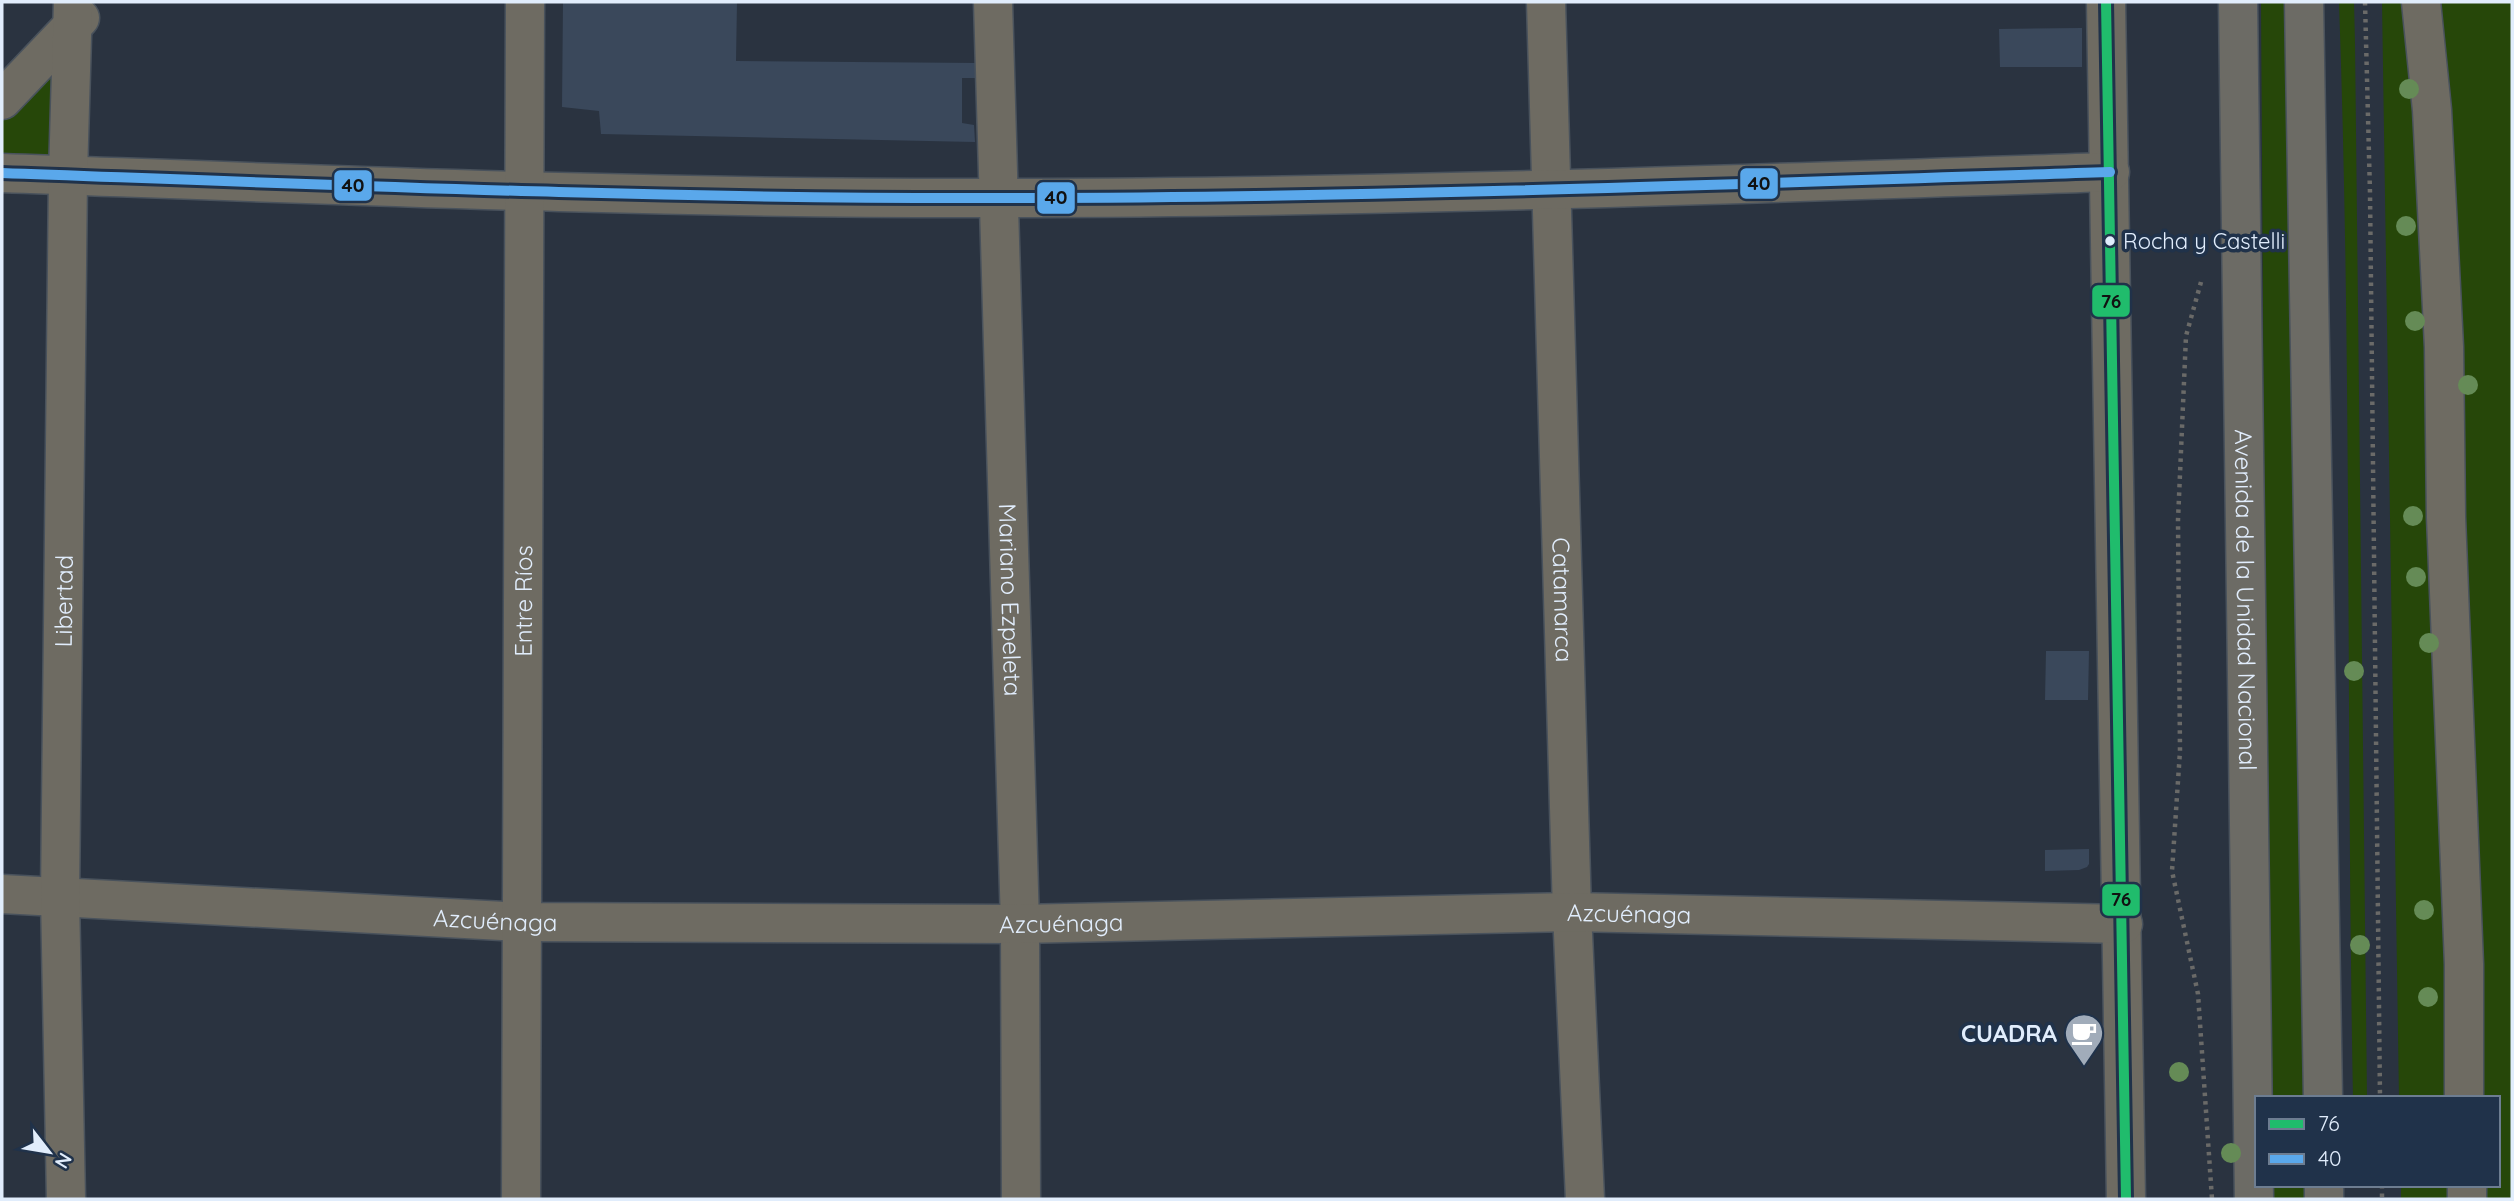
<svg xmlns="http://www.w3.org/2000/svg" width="2514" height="1201" font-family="Quicksand,sans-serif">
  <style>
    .green { fill: #264709 }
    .building { fill: #3a485b }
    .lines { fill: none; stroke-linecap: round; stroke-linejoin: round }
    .minor-casing { stroke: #49525c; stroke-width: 41 }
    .major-casing { stroke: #49525c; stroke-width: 41 }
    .path { stroke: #6a6a68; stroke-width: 4.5; stroke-dasharray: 3.5 5; stroke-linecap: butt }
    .minor { stroke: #6e6b62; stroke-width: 38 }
    .major { stroke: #6c6b65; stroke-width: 38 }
    .bus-1-casing { stroke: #20324a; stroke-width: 16 }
    .bus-2-casing { stroke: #20324a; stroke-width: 16 }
    .bus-1 { stroke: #20bc6c; stroke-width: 10 }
    .bus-2 { stroke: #5aa8eb; stroke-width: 10 }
    .tree { fill: #658b56 }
    .bus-dot { fill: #e1edfc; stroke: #20324a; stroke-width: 2.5 }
    .labels { text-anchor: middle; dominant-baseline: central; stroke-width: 7; stroke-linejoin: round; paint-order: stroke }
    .bus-label { font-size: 22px; fill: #e1edfc; stroke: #20324a; text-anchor: start }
    .street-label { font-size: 24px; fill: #e1edfc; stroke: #20324a }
    .poi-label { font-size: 24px; font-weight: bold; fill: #e1edfc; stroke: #20324a; text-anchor: end }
    .line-badge { stroke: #20324a; stroke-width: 2.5 }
    .pale-badge-label { font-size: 19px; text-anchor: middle; font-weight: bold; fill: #111 }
  </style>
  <rect width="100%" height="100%" fill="#2a3340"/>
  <path class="green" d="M 2261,2 L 2289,2 L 2304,1098 L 2272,1098 L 2267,906 Z
    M 2339,2 L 2354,2 L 2355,44 L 2367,1098 L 2353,1098 C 2346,733 2352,367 2339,2 Z
    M 2382,2 L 2512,2 L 2512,1199 L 2401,1199 L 2401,1185 L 2498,1185 L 2498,1098 L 2399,1098 Z
    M 73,27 L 68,175 L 2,173 L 2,100 Z
    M 2274,1185 L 2305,1185 L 2305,1199 L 2274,1199 Z"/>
  <path class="building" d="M 563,2 L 737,2 L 736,61 L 977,63 L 978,78 L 962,78 L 962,123 L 974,125 L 975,142 L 601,134 L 599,111 L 562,107 Z
    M 2082,28 L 2082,67 L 2000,67 L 1999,29 Z
    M 2046,651 L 2089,651 L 2088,700 L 2045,700 Z
    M 2089,849 L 2089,864 L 2087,867 L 2079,870 L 2045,871 L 2045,850 Z"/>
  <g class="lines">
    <g class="minor-casing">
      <g id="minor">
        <path id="s1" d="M 993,2 L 1020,924 L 1021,1199"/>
        <path id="s2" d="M 1546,2 L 1572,912 L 1585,1199"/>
        <path d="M 2106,2 L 2126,1199"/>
        <path d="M 2421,2 L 2432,110 L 2444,347 L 2446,517 L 2464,964 L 2464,1098"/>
        <path d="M 2,100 L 80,18"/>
        <path d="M 2,173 C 334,185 665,199 998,198 C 1369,198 1739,184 2110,172"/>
        <path id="s3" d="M 2,894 L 522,922 L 1020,924 L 1572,912 L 2123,924"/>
        <path d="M 2467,1185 L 2467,1199"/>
        <path id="s4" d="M 66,1199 L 60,897 L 68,175 L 73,2"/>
        <path id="s5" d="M 521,1199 L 525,2"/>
      </g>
    </g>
    <g class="major-casing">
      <g id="major">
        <path id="s6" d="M 2238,2 L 2254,1199"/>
        <path d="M 2304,2 L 2323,1098"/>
        <path d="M 2324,1185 L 2324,1199"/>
      </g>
    </g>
    <path class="path" d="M 2365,2 L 2370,193 L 2380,1098
      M 2201,282 L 2186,336 L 2178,520 L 2180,751 L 2172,871 L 2198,994 L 2212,1199
      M 2382,1185 L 2382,1199"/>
    <use href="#minor" class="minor"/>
    <use href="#major" class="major"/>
    <g class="bus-1-casing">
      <path id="bus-1" d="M 2106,2 L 2126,1199"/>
    </g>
    <g class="bus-2-casing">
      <path id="bus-2" d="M 2,173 C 334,185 665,199 998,198 C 1369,198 1739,184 2110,172"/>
    </g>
    <use href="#bus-1" class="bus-1"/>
    <use href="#bus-2" class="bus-2"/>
  </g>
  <g class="tree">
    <circle cx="2409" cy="89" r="10"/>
    <circle cx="2406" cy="226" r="10"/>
    <circle cx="2415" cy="321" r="10"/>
    <circle cx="2468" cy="385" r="10"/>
    <circle cx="2413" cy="516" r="10"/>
    <circle cx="2416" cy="577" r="10"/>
    <circle cx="2429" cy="643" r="10"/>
    <circle cx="2354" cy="671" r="10"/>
    <circle cx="2424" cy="910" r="10"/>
    <circle cx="2360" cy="945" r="10"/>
    <circle cx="2428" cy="997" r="10"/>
    <circle cx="2179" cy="1072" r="10"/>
    <circle cx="2231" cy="1153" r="10"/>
  </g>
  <defs>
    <g id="cafe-pin" transform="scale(2.0125)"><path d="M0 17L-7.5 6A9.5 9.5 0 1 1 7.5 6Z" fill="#a1acba" stroke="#20324a"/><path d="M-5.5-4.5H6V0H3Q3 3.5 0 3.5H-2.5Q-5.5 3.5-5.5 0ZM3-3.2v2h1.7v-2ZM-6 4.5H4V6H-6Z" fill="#fff"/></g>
  </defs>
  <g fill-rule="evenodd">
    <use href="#cafe-pin" x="2084" y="1033"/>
  </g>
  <circle class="bus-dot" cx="2110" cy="241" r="6"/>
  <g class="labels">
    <g class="bus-label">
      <text x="2123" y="241">Rocha y Castelli</text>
    </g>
    <g class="street-label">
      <text stroke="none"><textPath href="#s4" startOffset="598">Libertad</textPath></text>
      <text stroke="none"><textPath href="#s5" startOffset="598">Entre Ríos</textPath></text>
      <text stroke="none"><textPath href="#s1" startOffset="598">Mariano Ezpeleta</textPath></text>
      <text stroke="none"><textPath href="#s6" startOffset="598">Avenida de la Unidad Nacional</textPath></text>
      <text stroke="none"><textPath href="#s2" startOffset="598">Catamarca</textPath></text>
      <text stroke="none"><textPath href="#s3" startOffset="1628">Azcuénaga</textPath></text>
      <text stroke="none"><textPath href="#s3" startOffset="494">Azcuénaga</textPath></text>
      <text stroke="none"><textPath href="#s3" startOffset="1060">Azcuénaga</textPath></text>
    </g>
    <g class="poi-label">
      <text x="2057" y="1033">CUADRA</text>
    </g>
  </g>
  <g class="line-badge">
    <rect x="1739" y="167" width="40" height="33" rx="7" fill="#5aa8eb"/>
    <rect x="333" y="169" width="40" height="33" rx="7" fill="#5aa8eb"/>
    <rect x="1036" y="181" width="40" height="34" rx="7" fill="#5aa8eb"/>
    <rect x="2091" y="284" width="40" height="34" rx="7" fill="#20bc6c"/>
    <rect x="2101" y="883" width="40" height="34" rx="7" fill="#20bc6c"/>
  </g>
  <g class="pale-badge-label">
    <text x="1759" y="190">40</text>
    <text x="353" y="192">40</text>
    <text x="1056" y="204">40</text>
    <text x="2111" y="308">76</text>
    <text x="2121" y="906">76</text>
  </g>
  <rect width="2514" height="1201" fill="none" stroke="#e1edfc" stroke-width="7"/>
  <rect x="2255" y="1096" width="245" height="91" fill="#20324a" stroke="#6d7d91" stroke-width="2"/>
  <rect x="2269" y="1119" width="35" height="10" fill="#20bc6c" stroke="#6d7d91" stroke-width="2"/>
  <text x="2318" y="1131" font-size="21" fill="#e1edfc">76</text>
  <rect x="2269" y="1154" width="35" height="10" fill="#5aa8eb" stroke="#6d7d91" stroke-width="2"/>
  <text x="2318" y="1166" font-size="21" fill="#e1edfc">40</text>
  <g transform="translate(49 1152) rotate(121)" stroke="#20324a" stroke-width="5" paint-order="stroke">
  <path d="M0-5L12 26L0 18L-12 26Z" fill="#e1edfc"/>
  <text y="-10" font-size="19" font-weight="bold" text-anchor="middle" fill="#e1edfc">N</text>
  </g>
</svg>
